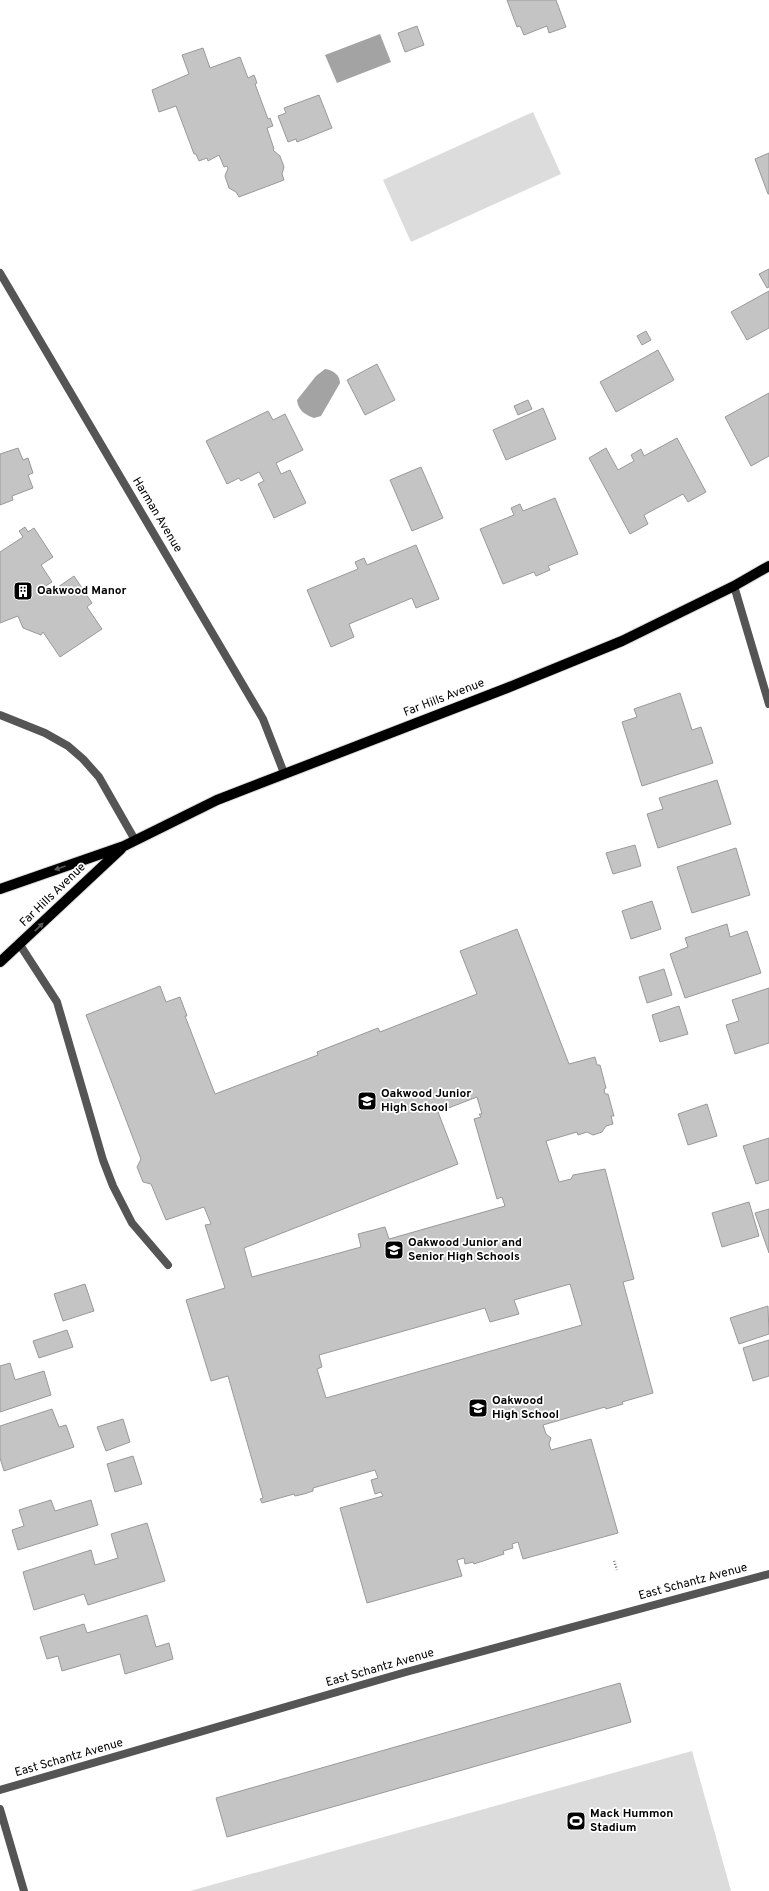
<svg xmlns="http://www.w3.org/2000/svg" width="769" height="1891" font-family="Overpass,sans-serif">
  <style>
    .green { fill: #dcdcdc }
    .water { fill: #a3a3a3 }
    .building { fill: #c4c4c4; stroke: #999; fill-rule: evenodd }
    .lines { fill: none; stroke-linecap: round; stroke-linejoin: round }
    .primary-casing { stroke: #dbdbdb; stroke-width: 12 }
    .path { stroke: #777; stroke-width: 2.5; stroke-dasharray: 1 2; stroke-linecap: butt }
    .lane { stroke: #555; stroke-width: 8 }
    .street { stroke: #555; stroke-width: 8 }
    .primary { stroke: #000; stroke-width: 10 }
    .oneway { fill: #595959 }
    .labels { text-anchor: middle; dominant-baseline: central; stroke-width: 3.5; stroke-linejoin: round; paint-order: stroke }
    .street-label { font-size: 12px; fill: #000; stroke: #fff }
    .poi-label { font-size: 12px; font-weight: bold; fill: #000; stroke: #fff; text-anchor: start }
  </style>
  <rect width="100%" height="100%" fill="#fff"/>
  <path class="green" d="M 533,112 L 561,174 L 411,242 L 383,180 Z
    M 692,1751 L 731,1891 L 190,1891 Z"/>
  <path class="water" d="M 380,34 L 391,62 L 337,83 L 325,55 Z
    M 325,369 C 333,370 340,375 340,383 L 321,416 L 314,418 C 305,415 298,410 297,400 L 316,376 Z"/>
  <path class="building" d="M 507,0 L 556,0 L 566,27 L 549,33 L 547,26 L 524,35 L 520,26 L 517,27 Z
    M 417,26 L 424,45 L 405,52 L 398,33 Z
    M 203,48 L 210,68 L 240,57 L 248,78 L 254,75 L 257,83 L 255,84 L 268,119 L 270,118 L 273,126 L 267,128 L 274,149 L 273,150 L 280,156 L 284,167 L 282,174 L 284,180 L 239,197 L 236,192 L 229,188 L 225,176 L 228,168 L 227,166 L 224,167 L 219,155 L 208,161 L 207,158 L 199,161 L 196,154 L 194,154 L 176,106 L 159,112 L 152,90 L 189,74 L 182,55 Z
    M 319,95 L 332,128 L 297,142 L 296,139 L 288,142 L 278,116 L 286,113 L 284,108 Z
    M 769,153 L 769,194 L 768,194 L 755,159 Z
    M 769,269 L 769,287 L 767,288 L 759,274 Z
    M 769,291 L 769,328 L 747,340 L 731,312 Z
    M 646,331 L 651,340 L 642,345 L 637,336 Z
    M 658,350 L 674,380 L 616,412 L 600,382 Z
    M 377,364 L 395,400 L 365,415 L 347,380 Z
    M 769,393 L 769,456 L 751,466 L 725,417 Z
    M 528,400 L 532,409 L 518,415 L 514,406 Z
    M 543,408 L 556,439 L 506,460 L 493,430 Z
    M 268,411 L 273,420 L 285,414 L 303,450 L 276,463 L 281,474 L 290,470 L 306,503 L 274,518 L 258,484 L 264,481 L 259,472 L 241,481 L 239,478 L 227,484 L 206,441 Z
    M 677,438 L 706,492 L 688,502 L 683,494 L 644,515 L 648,524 L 630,534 L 589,458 L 606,448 L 618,470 L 634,461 L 631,455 L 641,449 L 644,456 Z
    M 18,448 L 23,460 L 28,458 L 33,473 L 28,475 L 33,488 L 12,496 L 13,500 L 0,505 L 0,454 Z
    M 421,467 L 443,518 L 412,531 L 390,480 Z
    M 555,498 L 578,554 L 548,566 L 550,570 L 536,576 L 534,572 L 503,584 L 480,529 L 514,515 L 511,508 L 520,504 L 523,511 Z
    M 25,527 L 28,532 L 34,528 L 53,557 L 41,565 L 52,582 L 44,587 L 48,594 L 74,576 L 92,603 L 87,607 L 102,629 L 60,657 L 43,632 L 41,635 L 23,628 L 18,616 L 0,623 L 0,552 L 23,537 L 19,531 Z
    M 416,545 L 439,599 L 416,608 L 412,598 L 349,624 L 354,637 L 331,647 L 307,590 L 358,569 L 355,562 L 364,558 L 367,565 Z
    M 680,693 L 692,730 L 701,727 L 713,763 L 642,786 L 622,722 L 637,717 L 634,709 Z
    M 717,780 L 731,824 L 658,848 L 647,814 L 663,809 L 659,798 Z
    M 635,845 L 641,866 L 613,874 L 606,853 Z
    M 736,848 L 750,895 L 692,913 L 677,867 Z
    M 652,901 L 661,929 L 631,939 L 622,911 Z
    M 727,924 L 730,937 L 747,931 L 761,973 L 685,998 L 670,954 L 688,947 L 685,938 Z
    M 517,929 L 569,1064 L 595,1057 L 597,1065 L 600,1065 L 606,1088 L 604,1089 L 605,1094 L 608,1094 L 614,1116 L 611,1116 L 613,1124 L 606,1126 L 602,1132 L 593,1135 L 587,1132 L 578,1135 L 577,1132 L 546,1141 L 559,1182 L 571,1179 L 573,1175 L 605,1169 L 634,1279 L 623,1282 L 653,1393 L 622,1402 L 623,1404 L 606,1409 L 605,1407 L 543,1425 L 546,1434 L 551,1438 L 549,1444 L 551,1450 L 591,1439 L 618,1533 L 523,1559 L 518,1542 L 512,1544 L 513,1548 L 503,1551 L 504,1554 L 474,1564 L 473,1562 L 465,1564 L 464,1558 L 457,1560 L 462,1576 L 367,1603 L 340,1508 L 383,1496 L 381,1492 L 375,1494 L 371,1480 L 378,1478 L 375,1470 L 313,1488 L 313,1491 L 304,1494 L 295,1496 L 294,1494 L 262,1503 L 260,1499 L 263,1498 L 228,1376 L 211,1381 L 186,1300 L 225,1288 L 205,1225 L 211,1224 L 204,1207 L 166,1220 L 151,1184 L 143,1182 L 137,1167 L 141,1159 L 86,1015 L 160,986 L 166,1002 L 180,997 L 187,1016 L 185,1016 L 215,1094 L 318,1055 L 317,1052 L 378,1028 L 380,1032 L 477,994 L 460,951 ZM 477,1097 L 482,1114 L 479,1114 L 481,1117 L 474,1119 L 497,1199 L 502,1197 L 505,1206 L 389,1239 L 385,1227 L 358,1234 L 361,1247 L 252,1277 L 244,1248 L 458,1164 L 438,1112 ZM 570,1284 L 582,1325 L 326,1398 L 317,1369 L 322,1367 L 319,1355 L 485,1308 L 490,1322 L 519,1314 L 514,1300 Z
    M 664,969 L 672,995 L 647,1003 L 639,977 Z
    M 769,988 L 769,1043 L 735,1054 L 726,1025 L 739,1021 L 732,1000 Z
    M 679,1006 L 688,1034 L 660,1042 L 652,1015 Z
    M 707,1104 L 717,1136 L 688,1145 L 678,1114 Z
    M 769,1138 L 769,1180 L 756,1184 L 743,1146 Z
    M 749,1202 L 759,1236 L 722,1247 L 712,1213 Z
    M 769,1209 L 769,1253 L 755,1213 Z
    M 85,1284 L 94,1311 L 63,1321 L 54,1294 Z
    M 768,1306 L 769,1334 L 739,1344 L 730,1318 Z
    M 67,1330 L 73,1347 L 39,1358 L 33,1341 Z
    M 769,1340 L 769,1376 L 753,1381 L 743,1348 Z
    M 10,1363 L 15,1380 L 44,1371 L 51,1395 L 0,1412 L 0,1366 Z
    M 52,1409 L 59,1427 L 66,1425 L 74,1447 L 4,1471 L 0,1458 L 0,1426 Z
    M 123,1419 L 130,1442 L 106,1451 L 97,1427 Z
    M 133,1456 L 142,1484 L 115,1492 L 107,1464 Z
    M 51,1500 L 55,1511 L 91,1500 L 98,1525 L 18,1550 L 12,1530 L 24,1526 L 19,1510 Z
    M 147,1523 L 165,1581 L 88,1605 L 84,1594 L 34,1610 L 23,1572 L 91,1550 L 95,1565 L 118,1558 L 111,1534 Z
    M 147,1615 L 156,1647 L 169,1643 L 173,1659 L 125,1674 L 120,1654 L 62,1671 L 58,1656 L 47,1659 L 40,1637 L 84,1624 L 87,1633 Z
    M 620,1683 L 631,1722 L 227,1837 L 216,1798 Z"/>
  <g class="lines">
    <g class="primary-casing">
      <path id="primary" d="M 0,889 L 124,846 L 217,800 L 507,688 L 622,641 L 734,586 L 769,566
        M 0,962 L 121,849"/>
    </g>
    <path class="path" d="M 614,1561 L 617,1570"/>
    <path class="lane" d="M 0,715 L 45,733 L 68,746 L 83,759 L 99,777 L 135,840
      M 20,945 L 57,1002 L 103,1160 L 113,1186 L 132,1223 L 168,1265"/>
    <path class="street" d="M 0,273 L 263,719 L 284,773
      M 734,586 L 769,704
      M 0,1790 L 406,1672 L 769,1574
      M 0,1809 L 24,1891"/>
    <use href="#primary" class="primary"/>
  </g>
  <defs><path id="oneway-solid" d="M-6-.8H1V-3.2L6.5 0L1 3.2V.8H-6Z"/></defs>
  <g class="oneway">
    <use href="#oneway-solid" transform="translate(60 868) rotate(161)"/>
    <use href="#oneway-solid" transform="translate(39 927) rotate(-44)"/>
  </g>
  <defs>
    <g id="building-square" transform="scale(1)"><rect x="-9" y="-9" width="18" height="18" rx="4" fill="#000" stroke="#fff"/><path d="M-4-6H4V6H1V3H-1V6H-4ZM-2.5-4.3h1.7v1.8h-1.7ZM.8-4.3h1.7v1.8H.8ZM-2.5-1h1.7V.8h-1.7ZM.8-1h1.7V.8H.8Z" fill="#fff"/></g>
    <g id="school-square" transform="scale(1)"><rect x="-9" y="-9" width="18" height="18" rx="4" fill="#000" stroke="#fff"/><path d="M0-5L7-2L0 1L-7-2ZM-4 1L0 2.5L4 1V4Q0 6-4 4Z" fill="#fff"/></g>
    <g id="stadium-square" transform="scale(1)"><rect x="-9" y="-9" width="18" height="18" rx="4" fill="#000" stroke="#fff"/><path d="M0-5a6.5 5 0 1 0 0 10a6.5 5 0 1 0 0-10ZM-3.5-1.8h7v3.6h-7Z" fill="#fff"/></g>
  </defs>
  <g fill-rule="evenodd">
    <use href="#building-square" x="23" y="591"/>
    <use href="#school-square" x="367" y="1101"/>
    <use href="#school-square" x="394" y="1250"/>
    <use href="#school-square" x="478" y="1408"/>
    <use href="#stadium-square" x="576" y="1821"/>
  </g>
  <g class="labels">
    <g class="street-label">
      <text transform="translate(157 515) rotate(59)">Harman Avenue</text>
      <text transform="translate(444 698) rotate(-21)">Far Hills Avenue</text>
      <text transform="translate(53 895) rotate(-44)">Far Hills Avenue</text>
      <text transform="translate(693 1582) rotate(-15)">East Schantz Avenue</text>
      <text transform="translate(380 1668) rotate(-16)">East Schantz Avenue</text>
      <text transform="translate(69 1758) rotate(-16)">East Schantz Avenue</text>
    </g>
    <g class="poi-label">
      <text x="37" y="591">Oakwood Manor</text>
      <text x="381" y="1094">Oakwood Junior<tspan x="381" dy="14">High School</tspan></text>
      <text x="408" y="1243">Oakwood Junior and<tspan x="408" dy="14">Senior High Schools</tspan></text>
      <text x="492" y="1401">Oakwood<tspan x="492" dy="14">High School</tspan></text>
      <text x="590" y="1814">Mack Hummon<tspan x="590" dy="14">Stadium</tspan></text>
    </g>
  </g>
</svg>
